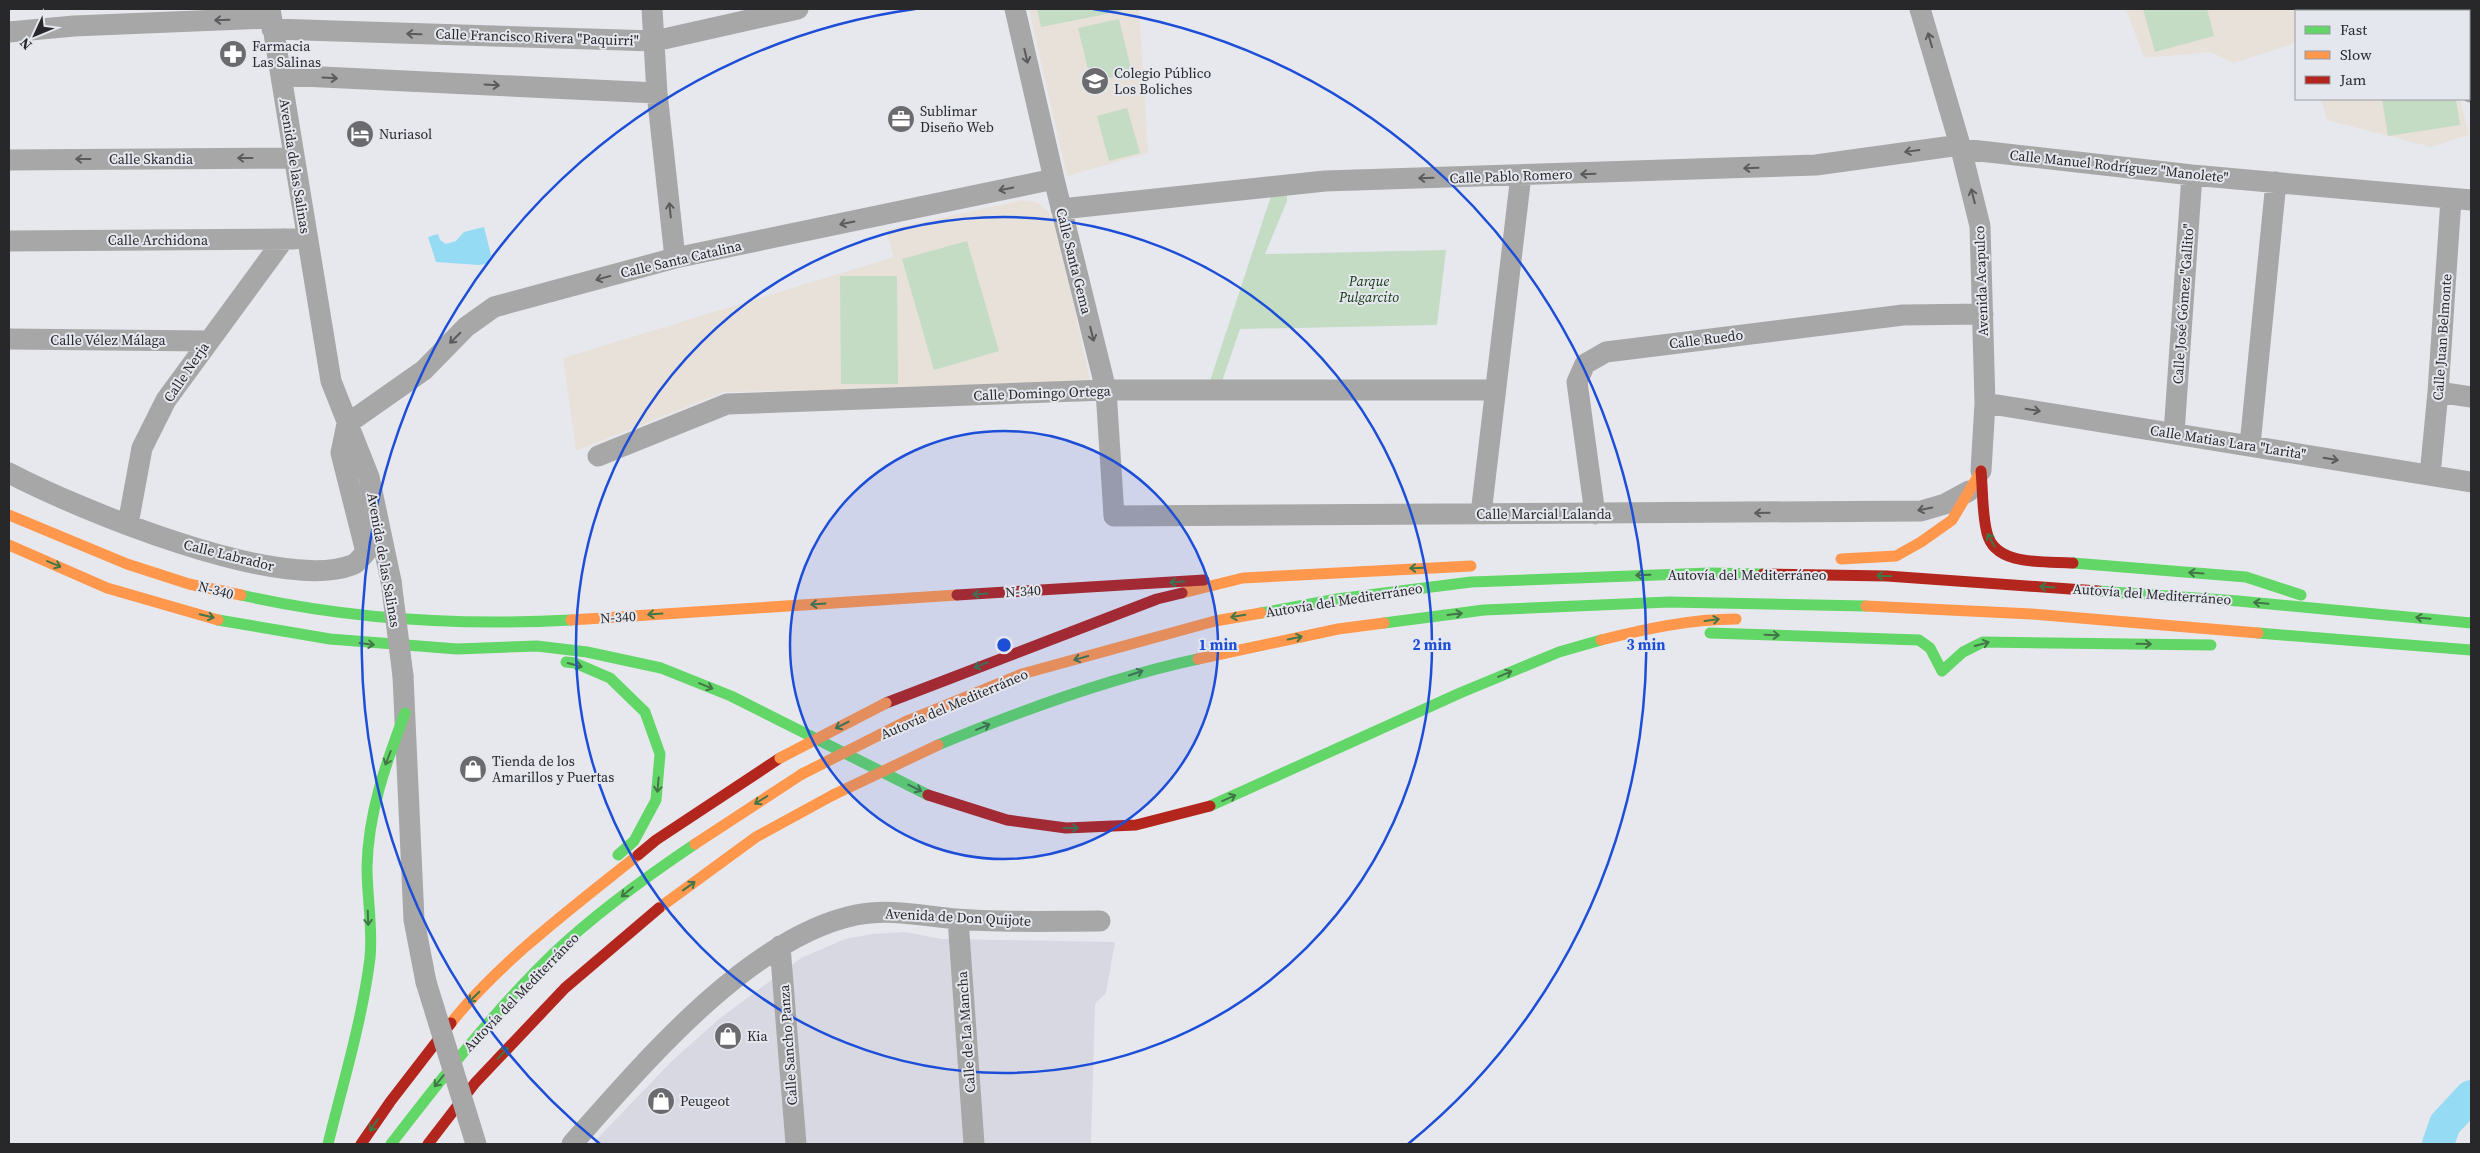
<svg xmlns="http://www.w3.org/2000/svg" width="2480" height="1153" font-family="'Source Serif 4',serif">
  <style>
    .built { fill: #d7d8e2 }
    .education { fill: #e7e1d9 }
    .green { fill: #c4dbc4 }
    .water { fill: #94dbf3 }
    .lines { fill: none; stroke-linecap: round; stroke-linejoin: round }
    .river { stroke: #94dbf3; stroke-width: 32 }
    .street { stroke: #a8a7a8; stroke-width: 21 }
    .fast { stroke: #63d668; stroke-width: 11 }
    .slow { stroke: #ff974d; stroke-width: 11 }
    .jam { stroke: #b3261e; stroke-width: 11 }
    .street-bridge { stroke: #a8a7a8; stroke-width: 21 }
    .slow-bridge { stroke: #ff974d; stroke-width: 11 }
    .oneway { stroke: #5b5b5d }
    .oneway2 { stroke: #437646 }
    .ring { fill: none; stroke: #1d4ed8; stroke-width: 2.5 }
    .labels { text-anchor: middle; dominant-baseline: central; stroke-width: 4; stroke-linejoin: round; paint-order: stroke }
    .street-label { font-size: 14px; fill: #28282b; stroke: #e5e7ef }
    .poi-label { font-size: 14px; fill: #28282b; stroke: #e5e7ef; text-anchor: start }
    .park-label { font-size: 14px; font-style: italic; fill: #0f360d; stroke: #e5e7ef }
    .centre { fill: #1d4ed8; stroke: #e5e7ef; stroke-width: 2.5 }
    .ring-label { font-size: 15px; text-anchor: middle; font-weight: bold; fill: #1d4ed8; stroke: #e5e7ef; stroke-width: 4; stroke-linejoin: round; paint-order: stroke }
  </style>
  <rect width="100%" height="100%" fill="#e7e8ed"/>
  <path class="built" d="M 905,932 L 942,939 L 1115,942 L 1106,993 L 1095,1004 L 1091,1144 L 592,1144 L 673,1060 L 719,1019 L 801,958 L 845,939 L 872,934 Z"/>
  <path class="education" d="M 1029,9 L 1139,9 L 1148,153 L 1067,176 Z
    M 2126,9 L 2439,9 L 2440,11 L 2296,11 L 2296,43 L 2233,63 L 2211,52 L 2144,58 Z
    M 2321,99 L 2460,99 L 2469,135 L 2431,147 L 2327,120 Z
    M 1022,200 L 1037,202 L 1048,212 L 1056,223 L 1090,381 L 1032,386 L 724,392 L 576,451 L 563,358 L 894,257 L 886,230 Z"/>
  <path class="green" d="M 1037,9 L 1120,9 L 1121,11 L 1041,27 Z
    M 2143,9 L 2207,9 L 2214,36 L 2155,52 Z
    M 1119,19 L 1132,73 L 1091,82 L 1078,28 Z
    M 2382,99 L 2456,99 L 2460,125 L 2388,136 Z
    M 1127,108 L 1140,153 L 1109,161 L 1097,116 Z
    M 1287,186 L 1287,201 L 1265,254 L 1446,250 L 1437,325 L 1240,329 L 1219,390 L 1207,390 L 1274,187 Z
    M 967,241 L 999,351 L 934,370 L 902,259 Z
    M 840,276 L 897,276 L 898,384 L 841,384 Z"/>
  <path class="water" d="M 484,227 L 491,255 L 486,264 L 479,265 L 436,262 L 428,237 L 438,234 L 440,240 L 446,244 L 456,241 L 464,232 Z"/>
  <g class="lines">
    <path class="river" d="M 2438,1144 L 2445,1124 L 2471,1096"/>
    <path class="street" d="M 270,9 L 331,381 L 369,477 L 391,581
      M 652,9 L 657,93 L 675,258
      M 1015,9 L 1054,179 L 1106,390 L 1114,516 L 1921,511 L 1945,504 L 1969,491
      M 1920,9 L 1960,145 L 1980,226 L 1985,403 L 1981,471
      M 2451,9 L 2452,11
      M 272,29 L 655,41 L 798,9
      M 9,32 L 74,26 L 271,18
      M 281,75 L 657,93
      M 2469,81 L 2471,92
      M 1962,149 L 2192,175 L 2471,200
      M 9,160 L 294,158
      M 1061,209 L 1325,181 L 1816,165 L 1960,145
      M 9,241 L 294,239
      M 9,339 L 208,341
      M 2438,392 L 2471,397
      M 1985,403 L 2471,482
      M 2174,433 L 2192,175
      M 2250,445 L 2276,182
      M 598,456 L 727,404 L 1106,390 L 1495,390
      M 9,473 C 78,509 280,593 352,565 C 358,563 362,556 366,552 L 341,453 L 347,424 L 424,370 L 466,327 L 494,307 L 675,258 L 1054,179
      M 2430,475 L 2438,392 L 2451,199
      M 1481,514 L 1521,175
      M 1595,514 L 1577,382 L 1585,364 L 1606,352 L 1903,315 L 1983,314
      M 128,524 L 142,448 L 166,400 L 284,239
      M 403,676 L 414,920 L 426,982
      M 958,919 L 974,1144
      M 780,946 L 796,1144
      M 572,1144 C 642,1065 749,937 856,915 C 890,908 923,916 957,919 C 1004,923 1053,921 1100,921"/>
    <path class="fast" d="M 2073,563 L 2246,577 L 2301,595
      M 2098,591 L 2238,601 L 2471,623
      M 241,595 C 348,619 461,626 571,620
      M 1261,613 L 1337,599 L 1471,582 L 1709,573 L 1763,574
      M 218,620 L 330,639 L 457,649
      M 1384,623 L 1484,610 L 1669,602 L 1866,606
      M 1710,633 L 1919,640 L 1930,648 L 1942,671 L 1963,652 L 1983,642 L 2211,645
      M 2258,633 L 2471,650
      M 457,649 L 537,646 L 587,652 L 661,668 L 731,696 L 928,795
      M 566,662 L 575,663 L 610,678 L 645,712 L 660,754 L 656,800 L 634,841 L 618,855
      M 938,745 C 1022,710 1109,678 1198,659
      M 1210,806 L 1460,693 L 1559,652 L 1601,640
      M 328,1144 C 343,1083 362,1021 370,958 C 373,929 367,897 367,867 C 368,813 386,763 405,713
      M 391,1144 C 442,1078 494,1011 554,953 C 597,912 646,877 695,844"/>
    <path class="slow" d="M 9,515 L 127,564 L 189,584 L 241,595
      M 9,545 L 107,588 L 218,620
      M 1841,559 L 1896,556 L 1921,542 L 1952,520 L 1981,471
      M 1182,593 L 1243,578 L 1471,566
      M 1866,606 L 2032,614 L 2258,633
      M 571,620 L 957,595
      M 1601,640 C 1645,629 1691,619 1736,619
      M 1198,659 L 1338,629 L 1384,623
      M 907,721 L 1022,674 L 1215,621 L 1261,613
      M 695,844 L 802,774
      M 659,908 L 756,837 L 833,795
      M 451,1023 C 499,962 577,904 638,855"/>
    <path class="jam" d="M 1981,471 C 1983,491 1982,514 1987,533 C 1995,567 2046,561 2073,563
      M 1763,574 L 1887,576 L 2098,591
      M 957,595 L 1204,580
      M 886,703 L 1157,599 L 1182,593
      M 928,795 L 1007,820 L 1066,828 L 1136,825 L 1210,806
      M 638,855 L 656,840 L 780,758
      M 361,1144 L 390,1102 L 451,1023
      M 428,1144 L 475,1083 L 565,988 L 659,908"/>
    <path class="street-bridge" d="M 391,581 L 403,676
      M 426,982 L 476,1144"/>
    <path class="slow-bridge" d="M 780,758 L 886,703
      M 802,774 L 907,721
      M 833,795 L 938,745"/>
  </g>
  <defs><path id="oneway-shaft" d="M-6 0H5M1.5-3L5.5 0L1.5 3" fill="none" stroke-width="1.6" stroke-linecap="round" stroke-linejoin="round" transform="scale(1.25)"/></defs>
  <g class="oneway">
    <use href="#oneway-shaft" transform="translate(222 20) rotate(178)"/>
    <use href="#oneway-shaft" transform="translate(414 34) rotate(-178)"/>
    <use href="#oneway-shaft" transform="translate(1930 40) rotate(-106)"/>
    <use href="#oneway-shaft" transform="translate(1026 56) rotate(77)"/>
    <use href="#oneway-shaft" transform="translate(330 78) rotate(3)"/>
    <use href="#oneway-shaft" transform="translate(492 85) rotate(3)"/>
    <use href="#oneway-shaft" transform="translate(1912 151) rotate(172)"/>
    <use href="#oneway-shaft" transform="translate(245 158) rotate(180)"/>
    <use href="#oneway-shaft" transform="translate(83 159) rotate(180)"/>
    <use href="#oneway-shaft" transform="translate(1751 168) rotate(178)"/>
    <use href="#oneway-shaft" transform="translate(1588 174) rotate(178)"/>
    <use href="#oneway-shaft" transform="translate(1426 178) rotate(178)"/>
    <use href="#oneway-shaft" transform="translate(1006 189) rotate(168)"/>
    <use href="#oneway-shaft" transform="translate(1973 196) rotate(-104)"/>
    <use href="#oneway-shaft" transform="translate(670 210) rotate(-96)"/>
    <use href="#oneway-shaft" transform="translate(847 223) rotate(169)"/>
    <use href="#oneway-shaft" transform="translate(603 278) rotate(165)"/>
    <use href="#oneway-shaft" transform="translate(1092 334) rotate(76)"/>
    <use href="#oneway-shaft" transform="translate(455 338) rotate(135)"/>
    <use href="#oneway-shaft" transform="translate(2033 410) rotate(9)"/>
    <use href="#oneway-shaft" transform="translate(2331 459) rotate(9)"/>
    <use href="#oneway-shaft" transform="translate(1925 509) rotate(168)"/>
    <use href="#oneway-shaft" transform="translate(1762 513) rotate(179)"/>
  </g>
  <g class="oneway2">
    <use href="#oneway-shaft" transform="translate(1991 540) rotate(-118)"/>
    <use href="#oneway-shaft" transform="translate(54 564) rotate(23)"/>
    <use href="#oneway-shaft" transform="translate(1417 568) rotate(178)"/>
    <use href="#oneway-shaft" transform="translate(2196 573) rotate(-176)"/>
    <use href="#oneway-shaft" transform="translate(1643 575) rotate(178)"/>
    <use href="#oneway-shaft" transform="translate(1884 576) rotate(-178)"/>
    <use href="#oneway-shaft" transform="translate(1177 582) rotate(176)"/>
    <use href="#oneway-shaft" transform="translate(2047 587) rotate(-176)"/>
    <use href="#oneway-shaft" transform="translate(980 594) rotate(176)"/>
    <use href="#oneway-shaft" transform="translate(2261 603) rotate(-175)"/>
    <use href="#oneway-shaft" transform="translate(818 604) rotate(176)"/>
    <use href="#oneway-shaft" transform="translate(655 614) rotate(176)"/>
    <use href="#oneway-shaft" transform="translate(1455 614) rotate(-7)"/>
    <use href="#oneway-shaft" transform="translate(207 616) rotate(13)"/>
    <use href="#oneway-shaft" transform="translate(1238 616) rotate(170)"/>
    <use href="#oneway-shaft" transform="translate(2423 618) rotate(-174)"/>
    <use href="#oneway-shaft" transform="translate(1712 620) rotate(-8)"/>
    <use href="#oneway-shaft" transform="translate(1772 635) rotate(2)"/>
    <use href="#oneway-shaft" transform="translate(1295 638) rotate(-12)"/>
    <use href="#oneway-shaft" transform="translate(367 644) rotate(7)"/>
    <use href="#oneway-shaft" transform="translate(1982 644) rotate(-15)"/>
    <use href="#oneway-shaft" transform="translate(2144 644) rotate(1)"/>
    <use href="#oneway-shaft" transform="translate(1081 658) rotate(165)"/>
    <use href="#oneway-shaft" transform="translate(575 665) rotate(15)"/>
    <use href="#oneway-shaft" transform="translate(981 665) rotate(158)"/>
    <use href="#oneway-shaft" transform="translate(1136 673) rotate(-19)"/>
    <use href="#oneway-shaft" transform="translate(1505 674) rotate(-23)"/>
    <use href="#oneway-shaft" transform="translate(706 686) rotate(22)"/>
    <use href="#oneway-shaft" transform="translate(842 725) rotate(153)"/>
    <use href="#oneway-shaft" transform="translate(983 727) rotate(-23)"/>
    <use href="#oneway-shaft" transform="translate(388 758) rotate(111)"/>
    <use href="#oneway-shaft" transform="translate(658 785) rotate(95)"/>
    <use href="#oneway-shaft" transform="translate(915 788) rotate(27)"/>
    <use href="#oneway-shaft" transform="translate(1229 798) rotate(-24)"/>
    <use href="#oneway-shaft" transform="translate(761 800) rotate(148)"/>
    <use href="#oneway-shaft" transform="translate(1071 828)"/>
    <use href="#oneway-shaft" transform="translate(689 886) rotate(-36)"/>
    <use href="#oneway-shaft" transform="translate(627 892) rotate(140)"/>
    <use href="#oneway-shaft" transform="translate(368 918) rotate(88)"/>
    <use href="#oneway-shaft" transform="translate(474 997) rotate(136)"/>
    <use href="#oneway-shaft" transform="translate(503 1053) rotate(-47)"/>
    <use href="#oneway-shaft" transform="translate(439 1081) rotate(129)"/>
    <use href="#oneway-shaft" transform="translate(374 1125) rotate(124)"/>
  </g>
  <circle cx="1004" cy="645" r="214" fill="#1d4ed8" fill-opacity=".12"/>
  <g class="ring">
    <circle cx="1004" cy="645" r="214"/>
    <circle cx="1004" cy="645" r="428"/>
    <path d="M600 1144A642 642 0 0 1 915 9M1093 9A642 642 0 0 1 1408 1144"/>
  </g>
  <defs>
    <g id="pharmacy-disc" transform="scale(1.4375)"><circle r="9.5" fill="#6b6b6f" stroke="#e5e7ef"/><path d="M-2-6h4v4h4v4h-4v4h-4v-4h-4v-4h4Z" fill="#fff"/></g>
    <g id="school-disc" transform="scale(1.4375)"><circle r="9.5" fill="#6b6b6f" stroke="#e5e7ef"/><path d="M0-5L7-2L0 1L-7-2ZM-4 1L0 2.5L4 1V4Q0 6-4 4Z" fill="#fff"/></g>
    <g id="office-disc" transform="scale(1.4375)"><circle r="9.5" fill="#6b6b6f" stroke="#e5e7ef"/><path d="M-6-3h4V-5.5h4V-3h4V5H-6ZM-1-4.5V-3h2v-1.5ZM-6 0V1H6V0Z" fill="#fff"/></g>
    <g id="hotel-disc" transform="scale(1.4375)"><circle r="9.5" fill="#6b6b6f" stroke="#e5e7ef"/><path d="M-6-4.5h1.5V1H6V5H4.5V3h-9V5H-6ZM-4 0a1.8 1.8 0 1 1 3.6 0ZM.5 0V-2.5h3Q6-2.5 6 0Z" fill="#fff"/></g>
    <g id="shop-disc" transform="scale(1.4375)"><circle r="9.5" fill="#6b6b6f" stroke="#e5e7ef"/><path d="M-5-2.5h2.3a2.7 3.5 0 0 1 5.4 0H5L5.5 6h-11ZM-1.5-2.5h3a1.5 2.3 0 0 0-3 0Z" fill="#fff"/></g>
  </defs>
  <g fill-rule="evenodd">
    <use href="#pharmacy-disc" x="233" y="54"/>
    <use href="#school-disc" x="1095" y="81"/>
    <use href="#office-disc" x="901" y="119"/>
    <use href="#hotel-disc" x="360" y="134"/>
    <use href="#shop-disc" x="473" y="769"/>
    <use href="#shop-disc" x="728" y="1036"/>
    <use href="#shop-disc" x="661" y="1101"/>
  </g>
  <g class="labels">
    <g class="street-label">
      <text transform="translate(537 37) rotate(2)">Calle Francisco Rivera "Paquirri"</text>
      <text x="151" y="159">Calle Skandia</text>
      <text transform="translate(295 166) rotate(81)">Avenida de las Salinas</text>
      <text transform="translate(2119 166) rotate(6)">Calle Manuel Rodríguez "Manolete"</text>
      <text transform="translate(1511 176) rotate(-2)">Calle Pablo Romero</text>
      <text x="158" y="240">Calle Archidona</text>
      <text transform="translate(681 259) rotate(-13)">Calle Santa Catalina</text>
      <text transform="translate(1074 261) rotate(76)">Calle Santa Gema</text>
      <text transform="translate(1981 281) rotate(-92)">Avenida Acapulco</text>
      <text transform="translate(2183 304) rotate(-86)">Calle José Gómez "Gallito"</text>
      <text transform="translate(2442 337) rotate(-86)">Calle Juan Belmonte</text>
      <text transform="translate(1706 339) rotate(-7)">Calle Ruedo</text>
      <text x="108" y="340">Calle Vélez Málaga</text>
      <text transform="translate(186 372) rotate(-56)">Calle Nerja</text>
      <text transform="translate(1042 393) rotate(-2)">Calle Domingo Ortega</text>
      <text transform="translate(2228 442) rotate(9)">Calle Matias Lara "Larita"</text>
      <text x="1544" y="514">Calle Marcial Lalanda</text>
      <text transform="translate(229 555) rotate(14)">Calle Labrador</text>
      <text transform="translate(384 560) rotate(80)">Avenida de las Salinas</text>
      <text x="1747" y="575">Autovía del Mediterráneo</text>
      <text transform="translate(216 590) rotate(14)">N-340</text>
      <text transform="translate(1023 591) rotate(-4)">N-340</text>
      <text transform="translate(2152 594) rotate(4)">Autovía del Mediterráneo</text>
      <text transform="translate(1344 600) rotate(-9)">Autovía del Mediterráneo</text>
      <text transform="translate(618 617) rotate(-4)">N-340</text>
      <text transform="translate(954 704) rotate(-23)">Autovía del Mediterráneo</text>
      <text transform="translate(958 917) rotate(3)">Avenida de Don Quijote</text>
      <text transform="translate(521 992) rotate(-46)">Autovía del Mediterráneo</text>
      <text transform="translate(966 1032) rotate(-94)">Calle de La Mancha</text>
      <text transform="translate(788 1045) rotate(-94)">Calle Sancho Panza</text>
    </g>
    <g class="poi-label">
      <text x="252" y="46">Farmacia<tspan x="252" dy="16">Las Salinas</tspan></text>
      <text x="1114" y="73">Colegio Público<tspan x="1114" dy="16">Los Boliches</tspan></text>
      <text x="920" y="111">Sublimar<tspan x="920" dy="16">Diseño Web</tspan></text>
      <text x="379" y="134">Nuriasol</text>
      <text x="492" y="761">Tienda de los<tspan x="492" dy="16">Amarillos y Puertas</tspan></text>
      <text x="747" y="1036">Kia</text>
      <text x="680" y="1101">Peugeot</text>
    </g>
    <g class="park-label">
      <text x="1369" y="281">Parque<tspan x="1369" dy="16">Pulgarcito</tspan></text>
    </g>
  </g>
  <circle cx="1004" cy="645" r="8" class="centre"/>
  <g class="ring-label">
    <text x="1218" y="650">1 min</text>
    <text x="1432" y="650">2 min</text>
    <text x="1646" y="650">3 min</text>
  </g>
  <rect width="2480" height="1153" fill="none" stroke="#28282b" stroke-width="20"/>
  <rect x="2295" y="10" width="175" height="90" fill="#e5e7ef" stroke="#999ba1"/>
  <rect x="2305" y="26" width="25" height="8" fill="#63d668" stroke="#999ba1"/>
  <text x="2340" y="35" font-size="15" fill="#28282b">Fast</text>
  <rect x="2305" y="51" width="25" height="8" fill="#ff974d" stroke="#999ba1"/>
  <text x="2340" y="60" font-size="15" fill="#28282b">Slow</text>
  <rect x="2305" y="76" width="25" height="8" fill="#b3261e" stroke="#999ba1"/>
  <text x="2340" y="85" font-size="15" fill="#28282b">Jam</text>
  <g transform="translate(35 35) rotate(226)" stroke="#e5e7ef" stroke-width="4" paint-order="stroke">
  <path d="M0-4L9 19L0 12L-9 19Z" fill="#28282b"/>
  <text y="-8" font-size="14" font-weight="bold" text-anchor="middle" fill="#28282b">N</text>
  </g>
</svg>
